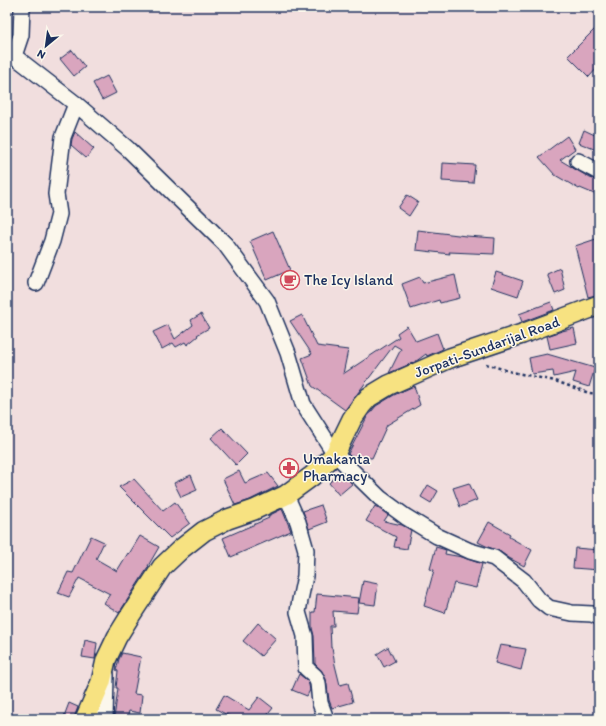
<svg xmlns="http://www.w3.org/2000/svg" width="606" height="726" font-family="Itim,sans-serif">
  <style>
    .building { fill: #d9a5be; stroke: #1b2f5e }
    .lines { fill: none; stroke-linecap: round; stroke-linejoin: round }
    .minor-casing { stroke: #1b2f5e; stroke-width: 18 }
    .major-casing { stroke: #1b2f5e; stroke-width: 22 }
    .path { stroke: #1b2f5e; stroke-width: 2.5; stroke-dasharray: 3 3; stroke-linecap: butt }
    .minor { stroke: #fbf7ec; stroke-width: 15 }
    .major { stroke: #f7e281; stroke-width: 19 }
    .labels { text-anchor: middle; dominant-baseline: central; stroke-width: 3; stroke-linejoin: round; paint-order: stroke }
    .poi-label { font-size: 15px; fill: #1b2f5e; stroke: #fbf7ec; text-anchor: start }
    .street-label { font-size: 15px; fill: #1b2f5e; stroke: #fbf7ec }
  </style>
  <rect width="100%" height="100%" fill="#f1dede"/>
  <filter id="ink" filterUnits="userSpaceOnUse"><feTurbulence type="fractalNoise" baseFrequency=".025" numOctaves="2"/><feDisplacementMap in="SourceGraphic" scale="8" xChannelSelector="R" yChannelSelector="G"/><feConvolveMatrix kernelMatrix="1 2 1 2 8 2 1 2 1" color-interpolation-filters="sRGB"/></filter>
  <g filter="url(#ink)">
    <path class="building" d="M 599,25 L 599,66 L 589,77 L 568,56 Z
      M 72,50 L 85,67 L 74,76 L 60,59 Z
      M 107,76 L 116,93 L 102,100 L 93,83 Z
      M 584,130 L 599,137 L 599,151 L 579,143 Z
      M 75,132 L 94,149 L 86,158 L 71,145 L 72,139 Z
      M 567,136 L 575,149 L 560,160 L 590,178 L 599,181 L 599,196 L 580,188 L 579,189 L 555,175 L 539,157 Z
      M 443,163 L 475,165 L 473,183 L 442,181 Z
      M 407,195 L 418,202 L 409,216 L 398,208 Z
      M 418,230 L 466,236 L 495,238 L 494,254 L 449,252 L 450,254 L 416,250 Z
      M 273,231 L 290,270 L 267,280 L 250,241 Z
      M 599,238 L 599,294 L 588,297 L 575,246 Z
      M 560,268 L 565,290 L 555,294 L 547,274 Z
      M 496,272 L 523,281 L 518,296 L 491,287 Z
      M 455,275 L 460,298 L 440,303 L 439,300 L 411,309 L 402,284 L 420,277 L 423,283 Z
      M 551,302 L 554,310 L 522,322 L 519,314 Z
      M 201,314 L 209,328 L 197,335 L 198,336 L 187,345 L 185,342 L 176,347 L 173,343 L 162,349 L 153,332 L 168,325 L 175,339 L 193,325 L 191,320 Z
      M 302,315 L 317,346 L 348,350 L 343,374 L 399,337 L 397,333 L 407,326 L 416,341 L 437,333 L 443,349 L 427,356 L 426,354 L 415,362 L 389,373 L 401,349 L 394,345 L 345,410 L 312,386 L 302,358 L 312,354 L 290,321 Z
      M 574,328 L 577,343 L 550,349 L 547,336 L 562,331 Z
      M 547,354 L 595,368 L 589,387 L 573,382 L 576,372 L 554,377 L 553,371 L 532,374 L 529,358 Z
      M 414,386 L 420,405 L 387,425 L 372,458 L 350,456 L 348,454 L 367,417 L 376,406 L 394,395 Z
      M 222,428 L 247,454 L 236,465 L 211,438 Z
      M 239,471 L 245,483 L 268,473 L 278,486 L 250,500 L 235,505 L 223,479 Z
      M 341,472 L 352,484 L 339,495 L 329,483 Z
      M 191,475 L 197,490 L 181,497 L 174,483 Z
      M 134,479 L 163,511 L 175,502 L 190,523 L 170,538 L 119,487 Z
      M 469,483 L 477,500 L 460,507 L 453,488 Z
      M 428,485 L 438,491 L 431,503 L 421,497 Z
      M 321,505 L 327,522 L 309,529 L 303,511 Z
      M 375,506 L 388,515 L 384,521 L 402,525 L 411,530 L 407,549 L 394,547 L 396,537 L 366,521 Z
      M 282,509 L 291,531 L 231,557 L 223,538 L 269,518 L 268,516 Z
      M 489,522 L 510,534 L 509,537 L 532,550 L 524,566 L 509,558 L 499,551 L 488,547 L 478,542 Z
      M 91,536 L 104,542 L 96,559 L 117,571 L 128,553 L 129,554 L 140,536 L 159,547 L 148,566 L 149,566 L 119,613 L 104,603 L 110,594 L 79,578 L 69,597 L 58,593 L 68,572 L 73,573 Z
      M 436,547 L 446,550 L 445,554 L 462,557 L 482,564 L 476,588 L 454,583 L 445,613 L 424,606 L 434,570 L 430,569 Z
      M 575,548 L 599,550 L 599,570 L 573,568 Z
      M 363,581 L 378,584 L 375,605 L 359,603 Z
      M 317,594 L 359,598 L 357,613 L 333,611 L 334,626 L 330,626 L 331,648 L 332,648 L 335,665 L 340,685 L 348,683 L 353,702 L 332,708 L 329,700 L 326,679 L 321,670 L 315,664 L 314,636 L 312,628 L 312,612 L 315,612 Z
      M 258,623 L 276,639 L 261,656 L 243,641 Z
      M 85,640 L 97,643 L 95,659 L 82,657 Z
      M 500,645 L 526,649 L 521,670 L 495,663 Z
      M 388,647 L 395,661 L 384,667 L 377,654 Z
      M 122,653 L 141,657 L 134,694 L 142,695 L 140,713 L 129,711 L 127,719 L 114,719 L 118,688 L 116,688 L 118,671 L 116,670 L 119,659 Z
      M 299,674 L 308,681 L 309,685 L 310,690 L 307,696 L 292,690 Z
      M 224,695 L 249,710 L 259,697 L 273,708 L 265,718 L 266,719 L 235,719 L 216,709 Z
      M 69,703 L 78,707 L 75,715 L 74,719 L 63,719 Z"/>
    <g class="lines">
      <g class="minor-casing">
        <path id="minor" d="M 7,55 L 14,56 L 76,104 L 128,149 L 225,244 L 267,301 L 288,353 L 303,404 L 335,454 L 380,498 L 406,517 L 437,536 L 470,551 L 494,558 L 524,581 L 539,600 L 549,608 L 572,613 L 592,614 L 599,617
          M 14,56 L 21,35 L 22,7
          M 578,161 L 599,172
          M 36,283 L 52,241 L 59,214 L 56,194 L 63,137 L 76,104
          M 286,495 L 298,522 L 306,550 L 305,576 L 300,600 L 298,612 L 305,636 L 306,668 L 315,676 L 318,683 L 320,703 L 326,719
          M 105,719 L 106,675"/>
      </g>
      <g class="major-casing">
        <path id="major" d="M 85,719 L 101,682 L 106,660 L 117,637 L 130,616 L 162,567 L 181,549 L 204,531 L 228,519 L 254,510 L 286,495 L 312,476 L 335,454 L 352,419 L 361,406 L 369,397 L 389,385 L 450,358 L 522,334 L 599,305"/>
      </g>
      <path class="path" d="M 486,364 L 512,372 L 555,381 L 589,393 L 599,394"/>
      <use href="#minor" class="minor"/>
      <use href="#major" class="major"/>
    </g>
  </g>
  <defs>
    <g id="cafe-ring" transform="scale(1)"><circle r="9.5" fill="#fbf7ec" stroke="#d1495b" stroke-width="1.5"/><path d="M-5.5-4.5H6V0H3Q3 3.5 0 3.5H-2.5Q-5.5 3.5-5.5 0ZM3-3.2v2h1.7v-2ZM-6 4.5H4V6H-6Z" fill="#d1495b"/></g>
    <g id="pharmacy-ring" transform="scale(1)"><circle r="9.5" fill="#fbf7ec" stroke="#d1495b" stroke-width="1.5"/><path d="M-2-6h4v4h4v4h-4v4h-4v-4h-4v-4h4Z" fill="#d1495b"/></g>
  </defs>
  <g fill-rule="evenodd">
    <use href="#cafe-ring" x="290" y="280"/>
    <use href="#pharmacy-ring" x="289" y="468"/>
  </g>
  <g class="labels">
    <g class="poi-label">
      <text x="304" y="280">The Icy Island</text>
      <text x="303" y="459">Umakanta<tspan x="303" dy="17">Pharmacy</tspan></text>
    </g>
    <g class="street-label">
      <text transform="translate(487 347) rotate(-20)">Jorpati-Sundarijal Road</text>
    </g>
  </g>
  <rect width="606" height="726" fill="none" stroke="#fbf7ec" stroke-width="24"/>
  <rect x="12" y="12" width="582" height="702" fill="none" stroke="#1b2f5e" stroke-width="1.5" filter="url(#ink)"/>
  <g transform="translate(46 46) rotate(209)" stroke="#fbf7ec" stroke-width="3" paint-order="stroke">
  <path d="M0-3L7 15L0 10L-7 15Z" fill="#1b2f5e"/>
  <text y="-6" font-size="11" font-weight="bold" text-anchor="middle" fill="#1b2f5e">N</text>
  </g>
</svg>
